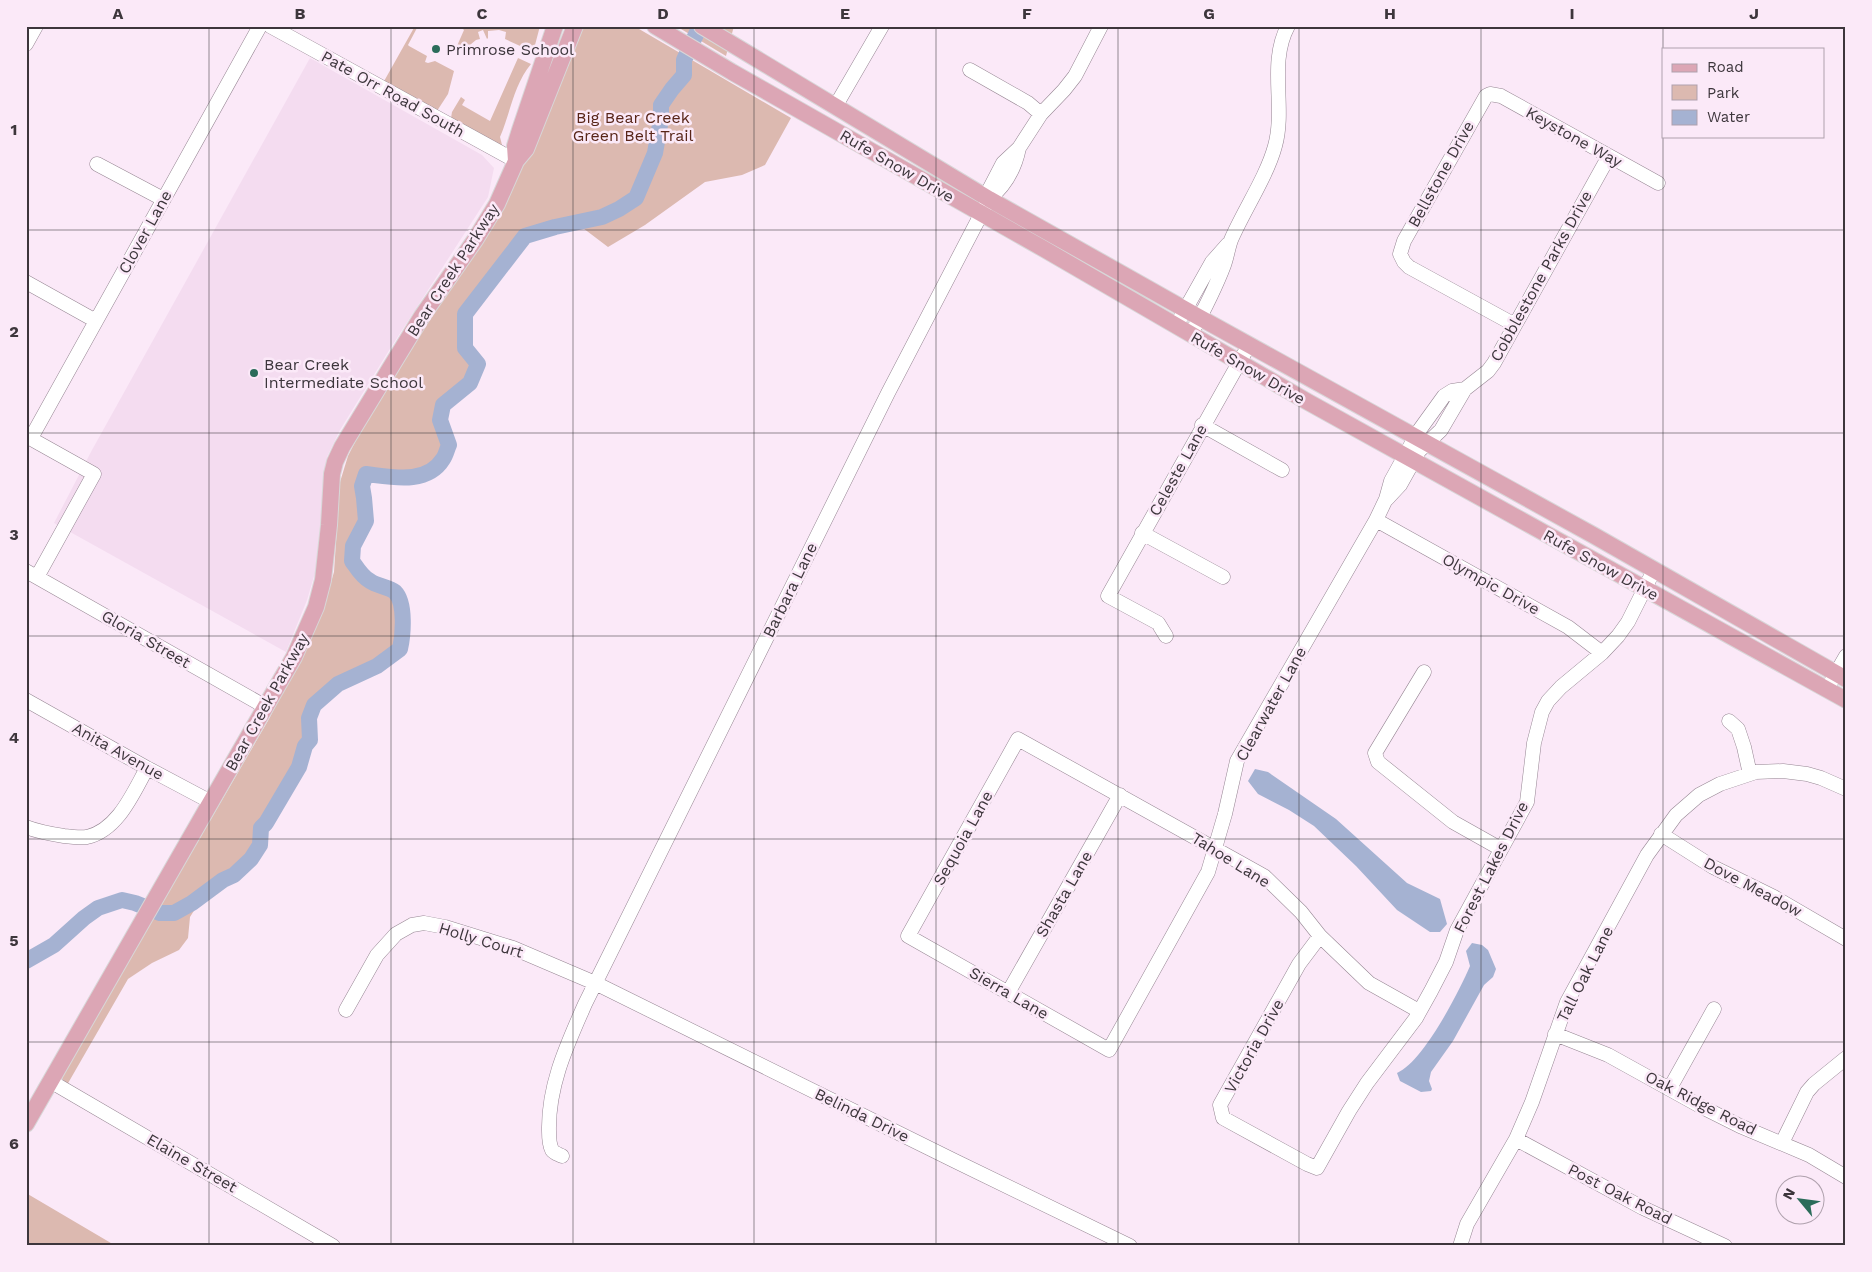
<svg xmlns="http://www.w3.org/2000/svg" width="1872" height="1272" font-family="'Work Sans',sans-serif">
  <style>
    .built { fill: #f4dcf0 }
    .green { fill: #dcb9b0 }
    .water { fill: #a5b2d2 }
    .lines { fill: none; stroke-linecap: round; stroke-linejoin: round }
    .river { stroke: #a5b2d2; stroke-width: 16 }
    .minor-casing { stroke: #968693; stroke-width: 15 }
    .major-casing { stroke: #d8d7d8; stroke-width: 18 }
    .minor { stroke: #fff; stroke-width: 14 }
    .major { stroke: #dca6b5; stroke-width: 16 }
    .grid { fill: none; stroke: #3d363c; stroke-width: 1; stroke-opacity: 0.55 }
    .poi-dot { fill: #2b6c5a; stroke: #fbe9f8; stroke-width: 2 }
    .labels { text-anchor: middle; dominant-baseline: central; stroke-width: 5; stroke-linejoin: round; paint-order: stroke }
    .poi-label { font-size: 16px; fill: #3d363c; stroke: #fbe9f8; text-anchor: start }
    .street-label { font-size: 16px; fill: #3d363c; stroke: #fbe9f8 }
    .park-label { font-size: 16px; fill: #582518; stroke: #fbe9f8 }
    .neatline { fill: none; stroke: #3d363c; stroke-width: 2 }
    .grid-label { font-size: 16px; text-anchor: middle; font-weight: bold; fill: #3d363c }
  </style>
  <rect width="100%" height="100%" fill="#fbe9f8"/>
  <path class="built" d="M 310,58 L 482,155 L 494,168 L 488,197 L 388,352 L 340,430 L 327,457 L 315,573 L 307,600 L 286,652 L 54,523 L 92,450 Z"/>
  <path class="green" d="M 415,26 L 418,26 L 408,45 L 409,46 L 427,56 L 425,62 L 428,63 L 435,61 L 454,71 L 448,94 L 437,111 L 383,83 Z
    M 460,26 L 540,26 L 535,45 L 529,50 L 505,39 L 506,32 L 499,30 L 488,31 L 488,38 L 487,39 L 483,30 L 478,32 L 480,39 L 476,40 L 465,49 L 457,46 L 464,30 Z
    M 584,26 L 634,26 L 791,118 L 765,165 L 742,175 L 705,182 L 645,225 L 608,247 L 575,222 L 525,236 L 465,314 L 465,348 L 478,364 L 470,383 L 443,405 L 440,420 L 449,445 C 447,449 446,455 443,459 C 427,485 392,477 366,474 L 362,486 L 364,498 L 366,521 L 353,546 L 352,561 L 361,573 L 369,581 L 395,592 L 400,601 L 403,634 L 400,649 L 377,666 L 338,684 L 314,705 L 309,718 L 310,740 L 299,767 L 266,823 L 261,828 L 260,845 L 251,859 L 202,898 L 190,917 L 188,938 L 179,950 L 152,963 L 128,979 L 67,1085 L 61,1077 L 269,719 L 322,613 L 334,572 L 340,482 L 348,456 L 356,440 L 451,285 Z
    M 676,26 L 734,26 L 726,56 Z
    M 518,58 L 531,64 C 514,84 510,114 500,137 L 502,145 L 496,145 L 451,118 L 452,112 L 461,97 L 465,100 L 462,105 L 490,121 Z
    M 26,1193 L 116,1246 L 26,1246 Z"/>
  <path class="water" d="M 1255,769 L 1268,772 L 1336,819 L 1407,883 L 1440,899 L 1447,924 L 1440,932 L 1430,932 L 1397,910 L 1356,866 L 1314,826 L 1289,810 L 1258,794 L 1248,781 Z
    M 1472,943 L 1482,945 L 1488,950 L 1496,969 L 1493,977 L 1484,985 L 1453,1041 L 1431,1072 L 1429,1081 L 1432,1089 L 1431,1091 L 1421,1092 L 1400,1081 L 1397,1073 C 1423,1062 1459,992 1470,966 L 1466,951 Z"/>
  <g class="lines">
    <path class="river" d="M 26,961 L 54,945 L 84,918 L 98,908 L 122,900 L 135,903 L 160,913 L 174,913 L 192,903 L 223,880 L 234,875 L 251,859 L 260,845 L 261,828 L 266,823 L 299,767 L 305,746 L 310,740 L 309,718 L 314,705 L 338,684 L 377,666 L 400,649 C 403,636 406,603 395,592 C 389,587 377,586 370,581 C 362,577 357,568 352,561 L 353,546 L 366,521 L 364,498 L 362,486 L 366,474 C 392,477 427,485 443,459 C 446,455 447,449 449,445 L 440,420 L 443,405 L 470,383 L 478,364 L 465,348 L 465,314 L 525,236 L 555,227 L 602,217 L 619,209 L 636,198 L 655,153 L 661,119 L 661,105 L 672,89 L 684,75 L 684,60 L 700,26"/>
    <g class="minor-casing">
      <path id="minor" d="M 270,26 L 516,161
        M 26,44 L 36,26
        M 970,70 L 1028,103 L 1041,114
        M 835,107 L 882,26
        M 97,164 L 163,199
        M 989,198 L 990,188 L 1003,163 L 1019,148 L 1041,114 L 1064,90 L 1075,76 L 1101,26
        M 26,282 L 96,321
        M 1515,325 L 1409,267 L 1404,262 L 1400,254 L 1404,241 L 1486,96 L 1490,94 L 1501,96 L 1658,183
        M 1176,326 L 1212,262 L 1228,244
        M 1191,334 C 1203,312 1215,289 1224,265 C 1227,257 1228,248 1231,240 C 1244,210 1267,176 1275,146 C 1286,107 1268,63 1288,26
        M 1202,425 L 1282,470
        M 26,436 L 94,474 L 37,577
        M 31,438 L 260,26
        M 1387,499 L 1400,485 L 1419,451 L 1441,430 L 1465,389 L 1488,371 L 1494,363 L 1609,156
        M 1376,520 L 1568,627 L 1602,653
        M 1142,533 L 1223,577
        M 26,571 L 266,707
        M 1166,636 L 1158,623 L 1108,596 L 1249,345
        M 1424,672 L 1375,753 L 1378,762 L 1453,822 L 1501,849
        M 1827,689 L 1846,656
        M 26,700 L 147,768 L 211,802
        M 1729,721 L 1738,729 L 1744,747 L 1750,774
        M 26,827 C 39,832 51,834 64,836 C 72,837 80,838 87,837 C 118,830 133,793 147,768
        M 1661,834 L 1713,867 L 1774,897 L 1846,939
        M 1320,936 L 1299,964 L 1220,1105 L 1223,1118 L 1307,1164 L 1317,1168 L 1349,1111 L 1367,1083 L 1416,1018 L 1431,991 L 1446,962 L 1457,930 L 1527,802 L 1534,743 L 1542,712 L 1548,701 L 1561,687 L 1602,653 L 1618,636 L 1628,622 L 1654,570
        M 1008,993 L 1120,795
        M 346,1010 L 377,955 L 396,934 L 412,925 L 424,923 L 445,927 L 513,948 L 595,983 L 955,1161 L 1130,1246
        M 1419,1011 L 1369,983 L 1320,936 L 1301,912 L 1264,876 L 1018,739 L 908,936 L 1109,1050 L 1208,872 L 1225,814 L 1237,761 L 1376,520 L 1386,499 L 1391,481 L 1418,432 L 1444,396 L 1452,391 L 1465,389
        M 1555,1034 L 1608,1055 L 1702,1107 L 1740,1126 L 1809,1155 L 1846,1177
        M 50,1081 L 333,1246
        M 1670,1088 L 1714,1009
        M 1516,1139 L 1643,1208 L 1725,1246
        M 1782,1143 L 1807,1092 L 1814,1084 L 1846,1058
        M 562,1156 C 558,1154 554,1153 552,1150 C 549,1144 549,1137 549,1131 C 548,1085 567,1045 585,1004 L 888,393 L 989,199 C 1005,186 1015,168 1019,148
        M 1460,1246 L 1467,1224 L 1516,1139 L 1532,1102 L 1567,1002 L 1647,855 L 1676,815 L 1699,795 L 1720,784 L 1756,772 L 1783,771 L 1807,774 L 1821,778 L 1846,789"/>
    </g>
    <g class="major-casing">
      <path id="major" d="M 655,26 L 732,72 L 1044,249 L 1308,402 L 1846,700
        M 702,26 L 989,199 L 1195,315 L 1593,535 L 1846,679
        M 516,161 L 515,146 L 520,130 L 555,26
        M 26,1124 L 294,657 L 316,607 L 323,580 L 329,525 L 332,474 L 335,462 L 342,447 L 422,316 L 475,240 L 497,204 L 516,161 L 526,149 L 575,26"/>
    </g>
    <use href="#minor" class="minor"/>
    <use href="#major" class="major"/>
  </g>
  <path class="grid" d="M 209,26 L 209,1246M 391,26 L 391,1246M 573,26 L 573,1246M 754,26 L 754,1246M 936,26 L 936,1246M 1118,26 L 1118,1246M 1299,26 L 1299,1246M 1481,26 L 1481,1246M 1663,26 L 1663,1246M 26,230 L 1846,230M 26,433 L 1846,433M 26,636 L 1846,636M 26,839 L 1846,839M 26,1042 L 1846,1042"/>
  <g class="poi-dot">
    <circle cx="436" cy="49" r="5"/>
    <circle cx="254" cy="373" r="5"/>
  </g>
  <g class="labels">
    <g class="poi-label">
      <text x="446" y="49">Primrose School</text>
      <text x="264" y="364">Bear Creek<tspan x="264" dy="18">Intermediate School</tspan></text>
    </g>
    <g class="street-label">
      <text transform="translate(393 94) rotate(29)">Pate Orr Road South</text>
      <text transform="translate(1574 137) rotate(29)">Keystone Way</text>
      <text transform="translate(897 166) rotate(30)">Rufe Snow Drive</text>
      <text transform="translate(1441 174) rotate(-61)">Bellstone Drive</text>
      <text transform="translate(145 232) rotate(-61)">Clover Lane</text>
      <text transform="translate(453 270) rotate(-57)">Bear Creek Parkway</text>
      <text transform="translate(1541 276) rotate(-61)">Cobblestone Parks Drive</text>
      <text transform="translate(1248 368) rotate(30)">Rufe Snow Drive</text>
      <text transform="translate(1178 470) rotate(-61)">Celeste Lane</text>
      <text transform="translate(1601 565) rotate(29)">Rufe Snow Drive</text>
      <text transform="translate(1491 584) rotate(29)">Olympic Drive</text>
      <text transform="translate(790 590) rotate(-64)">Barbara Lane</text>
      <text transform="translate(146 639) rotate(30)">Gloria Street</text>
      <text transform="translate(267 702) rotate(-61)">Bear Creek Parkway</text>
      <text transform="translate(1271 704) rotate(-61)">Clearwater Lane</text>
      <text transform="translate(118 751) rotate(29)">Anita Avenue</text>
      <text transform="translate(963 838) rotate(-61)">Sequoia Lane</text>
      <text transform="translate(1231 860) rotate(32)">Tahoe Lane</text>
      <text transform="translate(1491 867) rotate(-63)">Forest Lakes Drive</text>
      <text transform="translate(1753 887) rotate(28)">Dove Meadow</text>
      <text transform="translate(1064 894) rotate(-60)">Shasta Lane</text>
      <text transform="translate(481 940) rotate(17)">Holly Court</text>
      <text transform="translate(1585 974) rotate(-63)">Tall Oak Lane</text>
      <text transform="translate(1009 993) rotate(30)">Sierra Lane</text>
      <text transform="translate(1254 1046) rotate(-61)">Victoria Drive</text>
      <text transform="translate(1701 1103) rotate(27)">Oak Ridge Road</text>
      <text transform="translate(862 1115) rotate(26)">Belinda Drive</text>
      <text transform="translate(192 1163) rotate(30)">Elaine Street</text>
      <text transform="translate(1620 1194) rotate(27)">Post Oak Road</text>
    </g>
    <g class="park-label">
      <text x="633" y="117">Big Bear Creek<tspan x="633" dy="18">Green Belt Trail</tspan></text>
    </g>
  </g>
  <rect width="1872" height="1272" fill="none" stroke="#fbe9f8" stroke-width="55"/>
  <rect x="1662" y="48" width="162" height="90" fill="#fbe9f8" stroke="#afa1ad"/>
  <rect x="1672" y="64" width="25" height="8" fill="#dca6b5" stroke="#afa1ad"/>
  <text x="1707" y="72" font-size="15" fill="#3d363c">Road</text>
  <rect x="1672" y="85" width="25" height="15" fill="#dcb9b0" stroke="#afa1ad"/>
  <text x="1707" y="98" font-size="15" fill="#3d363c">Park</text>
  <rect x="1672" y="110" width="25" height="15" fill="#a5b2d2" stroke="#afa1ad"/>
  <text x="1707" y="122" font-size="15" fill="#3d363c">Water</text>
  <g transform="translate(1800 1200) rotate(299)"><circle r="24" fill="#fbe9f8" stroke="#afa1ad"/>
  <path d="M0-4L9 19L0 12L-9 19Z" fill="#2b6c5a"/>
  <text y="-8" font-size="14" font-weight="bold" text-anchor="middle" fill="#3d363c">N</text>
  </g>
  <rect x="28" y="28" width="1816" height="1216" class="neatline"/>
  <g class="grid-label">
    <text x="118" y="19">A</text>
    <text x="300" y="19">B</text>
    <text x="482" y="19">C</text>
    <text x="663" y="19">D</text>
    <text x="845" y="19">E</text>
    <text x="1027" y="19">F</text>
    <text x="1209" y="19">G</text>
    <text x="1390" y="19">H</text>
    <text x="1572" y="19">I</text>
    <text x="1754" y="19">J</text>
    <text x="14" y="135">1</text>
    <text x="14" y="337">2</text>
    <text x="14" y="540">3</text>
    <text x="14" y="743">4</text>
    <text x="14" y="946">5</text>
    <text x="14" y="1149">6</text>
  </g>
</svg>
